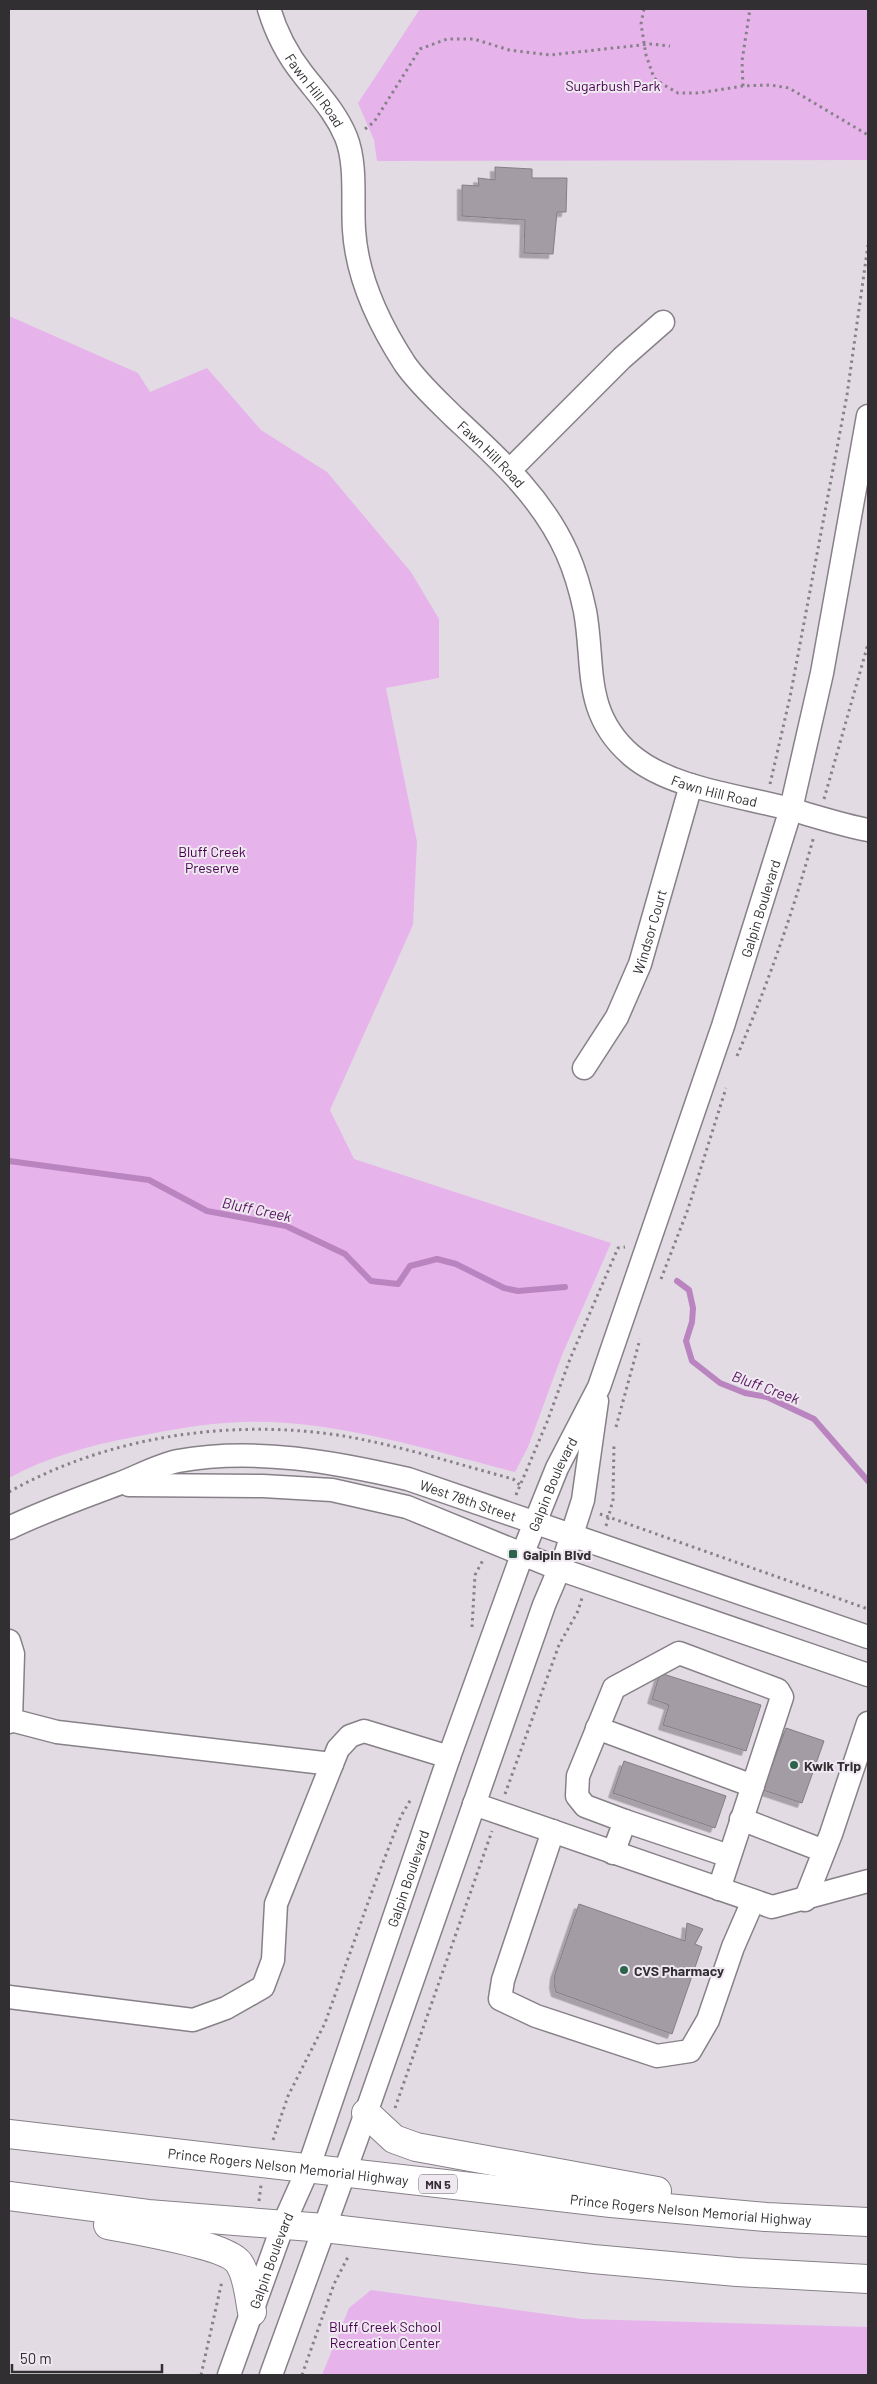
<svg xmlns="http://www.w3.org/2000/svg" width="877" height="2384" font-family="Barlow,sans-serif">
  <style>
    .green { fill: #e6b4eb }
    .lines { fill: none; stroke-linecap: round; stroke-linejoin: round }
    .stream { stroke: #b984bf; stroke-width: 6 }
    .building { fill: #a49ca5; stroke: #847d85; filter: url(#shadow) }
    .minor-casing { stroke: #878088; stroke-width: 25 }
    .major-casing { stroke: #878088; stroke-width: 30 }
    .path { stroke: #878188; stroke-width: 3; stroke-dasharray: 2.5 4; stroke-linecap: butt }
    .minor { stroke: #fff; stroke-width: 22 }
    .major { stroke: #fff; stroke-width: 28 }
    .poi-dot { fill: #2b634b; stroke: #f0e8f1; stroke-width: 2 }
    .labels { text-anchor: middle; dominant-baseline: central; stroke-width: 4; stroke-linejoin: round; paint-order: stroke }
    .shield { fill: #f0e8f1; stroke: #6b666c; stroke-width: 1 }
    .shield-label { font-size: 12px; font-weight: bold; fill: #322f33 }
    .park-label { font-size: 14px; fill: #46014e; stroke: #f0e8f1 }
    .street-label { font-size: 14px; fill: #322f33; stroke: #f0e8f1 }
    .poi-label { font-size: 14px; font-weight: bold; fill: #322f33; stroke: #f0e8f1; text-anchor: start }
    .water-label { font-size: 15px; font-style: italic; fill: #54135c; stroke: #f0e8f1 }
  </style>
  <defs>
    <filter id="shadow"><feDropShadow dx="-4.5" dy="4.5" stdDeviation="0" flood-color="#0004"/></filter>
  </defs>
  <rect width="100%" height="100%" fill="#e3dbe4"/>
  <path class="green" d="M 420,9 L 868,9 L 868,160 L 377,161 L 374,140 L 358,103 Z
    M 9,316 L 138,373 L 150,392 L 207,368 L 261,430 L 327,472 L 411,572 L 439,619 L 439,678 L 386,688 L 417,842 L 413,925 L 330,1110 L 354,1159 L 611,1243 L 562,1355 L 528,1447 L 515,1472 C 428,1450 334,1419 243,1422 C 206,1423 170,1430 134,1437 C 91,1445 47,1457 9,1478 Z
    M 371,2290 L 582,2319 L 868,2327 L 868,2375 L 322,2375 L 349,2308 Z"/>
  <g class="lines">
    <path class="stream" d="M 9,1161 L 149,1180 L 207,1211 L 286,1226 L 345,1254 L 371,1281 L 398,1284 L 410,1266 L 437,1259 L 456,1264 L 504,1288 L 518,1291 L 565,1287
      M 677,1281 L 689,1290 L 693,1308 L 692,1322 L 686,1341 L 692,1361 L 720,1383 L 745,1393 L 767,1397 L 814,1419 L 868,1481"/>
  </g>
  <path class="building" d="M 495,167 L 532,169 L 532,178 L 567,178 L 566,212 L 557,212 L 553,254 L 524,253 L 525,220 L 462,216 L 462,185 L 479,186 L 478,178 L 495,180 Z
    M 660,1673 L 761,1705 L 746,1751 L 663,1725 L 669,1705 L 652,1699 Z
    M 786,1728 L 824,1741 L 802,1803 L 763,1790 Z
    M 624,1761 L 726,1796 L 715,1828 L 613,1793 Z
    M 579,1904 L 685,1941 L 687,1923 L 703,1929 L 695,1944 L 702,1947 L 672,2034 L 556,1992 L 554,1984 L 555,1974 Z"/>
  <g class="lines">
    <g class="minor-casing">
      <g id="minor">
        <path id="s1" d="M 269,9 C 276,32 287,54 302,73 C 318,94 335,111 346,137 C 357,165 352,200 354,230 C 357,279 379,324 405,364 C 419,384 437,400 454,417 C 498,458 542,497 567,553 C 575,571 581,592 585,611 C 595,666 582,712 631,755 C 670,789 744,796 793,810 C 818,817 842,825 868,830"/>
        <path d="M 510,470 L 622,358 L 663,322"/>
        <path id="s2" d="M 584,1068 L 617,1017 L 640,964 L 691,785"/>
        <path d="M 129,1485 L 263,1486 L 332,1490 L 407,1507 L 559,1569 L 868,1675"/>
        <path id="s3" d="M 9,1528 C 44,1511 81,1498 118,1484 C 137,1477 158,1465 178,1461 C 255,1447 334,1462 408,1479 L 868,1637"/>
        <path d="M 9,1641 L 13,1654 L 11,1720 L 9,1722"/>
        <path d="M 11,1720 L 57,1732 L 332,1764"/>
        <path d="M 597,1728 L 753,1786"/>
        <path d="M 474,1804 L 772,1907 L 868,1881"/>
        <path d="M 741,1819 L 824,1851"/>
        <path d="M 625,1821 L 729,1856"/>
        <path d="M 553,1831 L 503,1980 L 500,1999 L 536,2016 L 657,2056 L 690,2051 L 708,2020 L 733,1947 L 753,1901"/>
        <path d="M 613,1853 L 625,1821 L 585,1806 L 577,1796 L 578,1776 L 614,1688 L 679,1653 L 778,1690 L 782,1697 L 719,1889"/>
        <path d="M 805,1900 L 831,1834 L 868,1723"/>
        <path d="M 9,1997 L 193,2020 L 226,2008 L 263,1987 L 273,1960 L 276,1904 L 338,1749 L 350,1736 L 364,1731 L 449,1757"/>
        <path id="s4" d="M 229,2375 L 283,2225 L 308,2169 L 449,1757 L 522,1555 L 557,1468 L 599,1387 L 723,1026 L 791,809 L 822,673 L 868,416"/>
        <path d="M 271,2375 L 366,2113 L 544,1605 L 566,1553 L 583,1500 L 597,1401"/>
      </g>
    </g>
    <g class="major-casing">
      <g id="major">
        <path d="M 366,2113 L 394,2139 L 416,2147 L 657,2191"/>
        <path id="s5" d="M 9,2134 L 611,2203 L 766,2217 L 868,2222"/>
        <path d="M 9,2196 L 148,2214 L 324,2228 L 593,2259 L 737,2272 L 868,2279"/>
        <path d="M 108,2225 C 133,2230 227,2245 239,2263 C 248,2277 249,2296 252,2312"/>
      </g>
    </g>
    <path class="path" d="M 644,9 L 641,24 L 646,55 L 654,78 L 664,85 L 678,93 L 699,93 L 743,86 L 770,85 L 789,88 L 868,135
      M 743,86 L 742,61 L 750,9
      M 365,129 L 374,122 L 420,49 L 447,39 L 474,39 L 509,50 L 550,55 L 650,44 L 670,46
      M 770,784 L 790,697 L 847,395 L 868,245
      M 824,799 L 868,644
      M 737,1056 C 768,984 793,912 814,836
      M 661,1279 L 688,1209 L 726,1088
      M 616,1427 L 640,1339
      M 9,1492 C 108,1436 232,1418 344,1436 C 401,1446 457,1464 513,1479 L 521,1486
      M 516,1495 L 547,1422 L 570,1359 L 618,1248 L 625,1247
      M 600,1514 L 868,1609
      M 606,1526 L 613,1500 L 614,1443
      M 472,1627 L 475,1575 L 483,1560
      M 505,1794 L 559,1645 L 578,1611 L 582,1598
      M 395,2108 L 492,1831
      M 273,2140 L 288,2096 L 325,2023 L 375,1883 L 401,1816 L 411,1799
      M 259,2201 L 261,2185
      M 201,2375 L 222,2281
      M 302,2375 L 334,2284 L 349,2255"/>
    <use href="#minor" class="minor"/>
    <use href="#major" class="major"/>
  </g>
  <g class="poi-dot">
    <rect x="508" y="1549" width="10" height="10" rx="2.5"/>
    <circle cx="794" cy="1765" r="5"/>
    <circle cx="624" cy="1970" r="5"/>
  </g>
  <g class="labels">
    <rect class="shield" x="419" y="2174.5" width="38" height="19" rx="4"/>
    <g class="shield-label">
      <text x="438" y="2184">MN 5</text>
    </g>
    <g class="park-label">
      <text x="613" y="85">Sugarbush Park</text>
      <text x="212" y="851">Bluff Creek<tspan x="212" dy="16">Preserve</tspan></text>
      <text x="385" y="2326">Bluff Creek School<tspan x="385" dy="16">Recreation Center</tspan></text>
    </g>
    <g class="street-label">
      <text stroke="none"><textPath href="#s1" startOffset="94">Fawn Hill Road</textPath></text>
      <text stroke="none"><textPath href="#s1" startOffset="514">Fawn Hill Road</textPath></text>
      <text stroke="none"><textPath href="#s1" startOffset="948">Fawn Hill Road</textPath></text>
      <text stroke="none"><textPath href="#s4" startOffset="1561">Galpin Boulevard</textPath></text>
      <text stroke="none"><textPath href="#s2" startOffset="152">Windsor Court</textPath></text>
      <text stroke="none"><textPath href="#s4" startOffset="948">Galpin Boulevard</textPath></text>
      <text stroke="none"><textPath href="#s3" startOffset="478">West 78th Street</textPath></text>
      <text stroke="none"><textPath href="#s4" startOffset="528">Galpin Boulevard</textPath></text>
      <text stroke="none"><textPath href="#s5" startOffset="281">Prince Rogers Nelson Memorial Highway</textPath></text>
      <text stroke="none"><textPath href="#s5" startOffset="686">Prince Rogers Nelson Memorial Highway</textPath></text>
      <text stroke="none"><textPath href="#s4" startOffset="122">Galpin Boulevard</textPath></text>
    </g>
    <g class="poi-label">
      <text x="523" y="1554">Galpin Blvd</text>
      <text x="804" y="1765">Kwik Trip</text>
      <text x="634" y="1970">CVS Pharmacy</text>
    </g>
    <g class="water-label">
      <text transform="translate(257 1209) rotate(12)">Bluff Creek</text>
      <text transform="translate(766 1387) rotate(20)">Bluff Creek</text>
    </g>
  </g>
  <rect width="877" height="2384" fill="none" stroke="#322f33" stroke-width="20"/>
  <path d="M12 2364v8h150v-8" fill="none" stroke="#322f33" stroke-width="2.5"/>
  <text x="20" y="2364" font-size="15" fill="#322f33" stroke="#f0e8f1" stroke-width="4" paint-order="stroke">50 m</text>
</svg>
